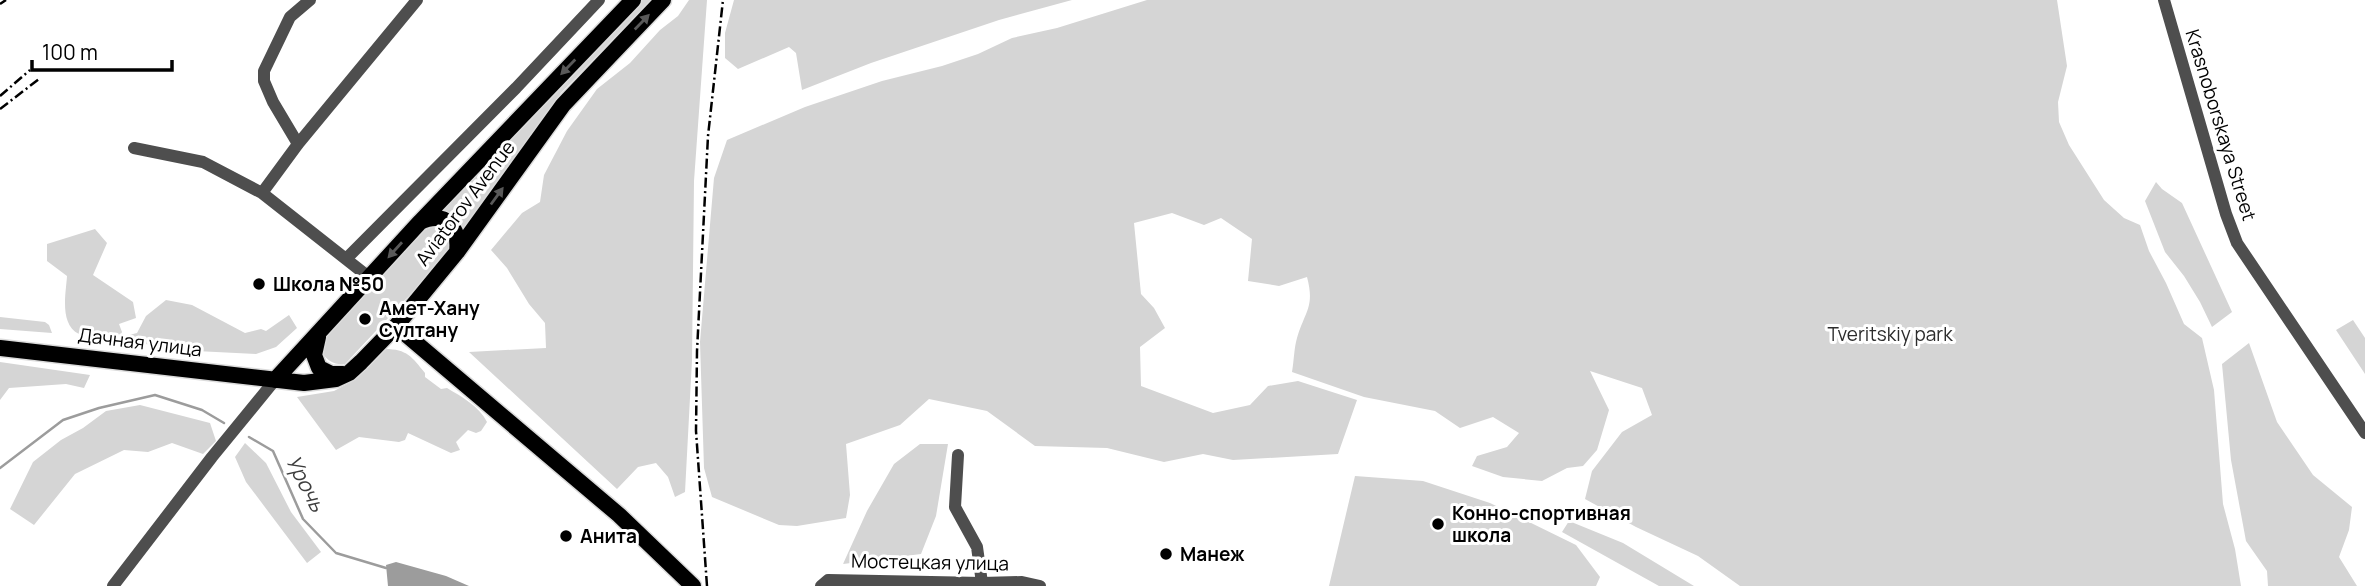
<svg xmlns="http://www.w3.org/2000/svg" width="2365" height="586" font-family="Manrope,sans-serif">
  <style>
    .green { fill: #d5d5d5 }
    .water { fill: #9c9c9c }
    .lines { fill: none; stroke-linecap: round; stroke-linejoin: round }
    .stream { stroke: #9c9c9c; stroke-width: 2.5 }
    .major-casing { stroke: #dbdbdb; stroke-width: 19 }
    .minor { stroke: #4e4e4e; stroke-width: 12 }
    .major { stroke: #000; stroke-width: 16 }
    .rail { stroke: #000; stroke-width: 2.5; stroke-dasharray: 10 3.5 2 3.5; stroke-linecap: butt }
    .oneway { fill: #595959 }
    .poi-dot { fill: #000; stroke: #fff; stroke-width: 2.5 }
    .labels { text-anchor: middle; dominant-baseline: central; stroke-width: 6; stroke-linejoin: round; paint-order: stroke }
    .street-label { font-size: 19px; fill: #000; stroke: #fff }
    .poi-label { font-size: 19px; font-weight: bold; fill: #000; stroke: #fff; text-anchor: start }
    .park-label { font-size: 19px; fill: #2c2c2c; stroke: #fff }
    .water-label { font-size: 21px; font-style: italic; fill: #3d3d3d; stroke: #fff }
  </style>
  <rect width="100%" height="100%" fill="#fff"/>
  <path class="green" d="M 642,0 L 651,0 L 561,93 L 461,236 L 437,214 Z
    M 689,0 L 707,0 L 694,181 L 692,360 L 685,492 L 675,497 L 668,477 L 656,463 L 638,467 L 617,489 L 469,352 L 546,348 L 545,323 L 529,304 L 507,268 L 491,250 L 522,213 L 540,202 L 544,175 L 567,131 L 597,89 L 630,63 L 660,30 L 678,16 Z
    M 734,0 L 1072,0 L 999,20 L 871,63 L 802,90 L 796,53 L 789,47 L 738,69 L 725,58 L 725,33 Z
    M 1147,0 L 2057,0 L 2067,66 L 2058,102 L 2059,122 L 2069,145 L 2104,200 L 2124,218 L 2140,225 L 2149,251 L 2166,283 L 2184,324 L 2202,338 L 2214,390 L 2223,504 L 2235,549 L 2241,586 L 1740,586 L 1698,556 L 1636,527 L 1585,499 L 1592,471 L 1622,432 L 1652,415 L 1642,388 L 1590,371 L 1609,410 L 1597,450 L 1583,466 L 1567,468 L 1542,481 L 1503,477 L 1472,466 L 1477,456 L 1507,447 L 1519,433 L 1493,417 L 1460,428 L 1435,411 L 1364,397 L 1292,372 C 1294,361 1294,348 1297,338 C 1305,311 1315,307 1307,277 L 1279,286 L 1248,281 L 1252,239 L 1221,218 L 1204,225 L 1172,213 L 1134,223 L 1141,294 L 1154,308 L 1165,328 L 1140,347 L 1141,386 L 1213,413 L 1250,405 L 1268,386 L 1298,381 L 1357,400 L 1338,454 L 1233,460 L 1203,454 L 1164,462 L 1107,448 L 1035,446 L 987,411 L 929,399 L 900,425 L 846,444 L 850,495 L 846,518 L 797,526 L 779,525 L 712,497 L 704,468 L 700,342 L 714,178 L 727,140 L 805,107 L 882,81 L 942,66 L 978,54 L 1012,38 L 1057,28 Z
    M 2156,182 L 2162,189 L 2182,203 L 2232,312 L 2212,327 L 2200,302 L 2184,276 L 2165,252 L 2145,201 Z
    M 432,227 L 438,228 L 448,236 L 450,249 L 447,255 L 345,364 C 334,365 328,361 322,353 L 323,339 L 420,232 Z
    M 95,229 L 107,243 L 93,275 L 133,302 L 136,318 L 119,324 L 122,332 L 119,339 C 107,338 89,339 79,334 C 59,324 66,293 67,276 L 47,261 L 47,244 Z
    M 166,300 L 192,305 L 245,333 L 261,329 L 266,331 L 289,315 L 297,328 L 276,347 L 256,354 L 196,351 L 124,341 L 125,336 L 137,333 L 146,316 Z
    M 0,317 L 45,322 L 49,325 L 52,333 L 0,329 Z
    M 2353,320 L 2365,338 L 2365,374 L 2336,330 Z
    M 2249,343 L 2277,422 L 2313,475 L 2352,507 L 2349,530 L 2339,557 L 2357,586 L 2268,586 L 2267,571 L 2246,541 L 2231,460 L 2222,364 Z
    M 385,349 C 407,349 412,357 425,373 L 425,377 L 441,389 L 447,388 C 462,397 479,406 487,422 L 481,431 L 476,433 L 468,430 L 456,442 L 460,450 L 451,453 L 408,433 L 405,440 L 399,442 L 359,437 L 336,450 L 297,397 L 334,391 L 347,384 Z
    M 0,362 L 90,375 L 84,388 L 66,384 L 9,388 L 0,400 Z
    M 140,405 L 210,423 L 216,441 L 203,454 L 172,443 L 148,452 L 124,450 L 75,474 L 34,525 L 10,509 L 33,462 L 61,440 L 83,428 L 106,411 Z
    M 245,443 L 266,463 L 291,512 L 321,552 L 307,563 L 246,482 L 235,457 Z
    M 920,444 L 948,444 L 936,516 L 921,554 L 843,564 L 867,511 L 894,464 Z
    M 1355,476 L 1423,481 L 1490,503 L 1576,545 L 1600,577 L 1596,586 L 1329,586 Z
    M 1569,521 L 1623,543 L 1694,586 L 1659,586 L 1562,532 Z"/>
  <path class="water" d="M 396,562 L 446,576 L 469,586 L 388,586 L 386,565 Z"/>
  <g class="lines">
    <path class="stream" d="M 249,437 L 273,451 L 303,519 L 336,553 L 386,568
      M 0,468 L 63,420 L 99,408 L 155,395 L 202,410 L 224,423"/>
    <g class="major-casing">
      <path id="major" d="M 420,222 C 445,210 460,227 457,252
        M 396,326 L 619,515 L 693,586
        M 318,337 L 314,355 L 319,368 L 331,374 L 343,374
        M 0,348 L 304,383 L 336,379 L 349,373 L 361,362 L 396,326 L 457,252 L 563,105 L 663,0
        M 275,380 L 420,222 L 633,0"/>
    </g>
    <path class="minor" d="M 2164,0 L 2226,214 L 2237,243 L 2365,433
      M 298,144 L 273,102 L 264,81 L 264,71 L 290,17 L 310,0
      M 134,148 L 203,162 L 262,193 L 370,278
      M 262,193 L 298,144 L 417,0
      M 346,259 L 516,88 L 599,0
      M 958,455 L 955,507 L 977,547 L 982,583
      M 113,586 L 212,457 L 275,380
      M 821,586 L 828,580 L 982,583 L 1022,582 L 1040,586"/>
    <use href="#major" class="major"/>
    <path class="rail" d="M 0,4 L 6,0
      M 0,96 L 30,70
      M 0,109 L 39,79
      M 707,586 L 696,431 L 697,351 L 708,136 L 723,0"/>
  </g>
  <defs><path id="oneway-solid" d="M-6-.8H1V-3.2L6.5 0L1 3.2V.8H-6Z" transform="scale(1.75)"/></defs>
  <g class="oneway">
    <use href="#oneway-solid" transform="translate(642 22) rotate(-46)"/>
    <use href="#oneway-solid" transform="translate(568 67) rotate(134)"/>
    <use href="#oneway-solid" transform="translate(497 196) rotate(-54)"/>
    <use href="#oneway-solid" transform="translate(395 250) rotate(132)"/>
  </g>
  <g class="poi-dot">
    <circle cx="259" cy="284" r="7"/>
    <circle cx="365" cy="319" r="7"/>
    <circle cx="1438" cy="524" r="7"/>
    <circle cx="566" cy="536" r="7"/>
    <circle cx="1166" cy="554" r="7"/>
  </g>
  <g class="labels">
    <g class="street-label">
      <text transform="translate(2221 125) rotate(73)">Krasnoborskaya Street</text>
      <text transform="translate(465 203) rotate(-53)">Aviatorov Avenue</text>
      <text transform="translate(140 342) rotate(7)">Дачная улица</text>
      <text transform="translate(930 562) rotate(1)">Мостецкая улица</text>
    </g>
    <g class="poi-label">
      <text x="273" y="284">Школа №50</text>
      <text x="379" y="308">Амет-Хану<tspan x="379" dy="22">Султану</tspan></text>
      <text x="1452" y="513">Конно-спортивная<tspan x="1452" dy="22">школа</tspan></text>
      <text x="580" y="536">Анита</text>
      <text x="1180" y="554">Манеж</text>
    </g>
    <g class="park-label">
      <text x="1890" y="334">Tveritskiy park</text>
    </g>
    <g class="water-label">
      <text transform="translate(306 483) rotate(63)">Урочь</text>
    </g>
  </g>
  <path d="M32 60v10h140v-10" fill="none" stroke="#000000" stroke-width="3.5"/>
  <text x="42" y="60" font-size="21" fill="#000000" stroke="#ffffff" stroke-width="5" paint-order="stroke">100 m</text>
</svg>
